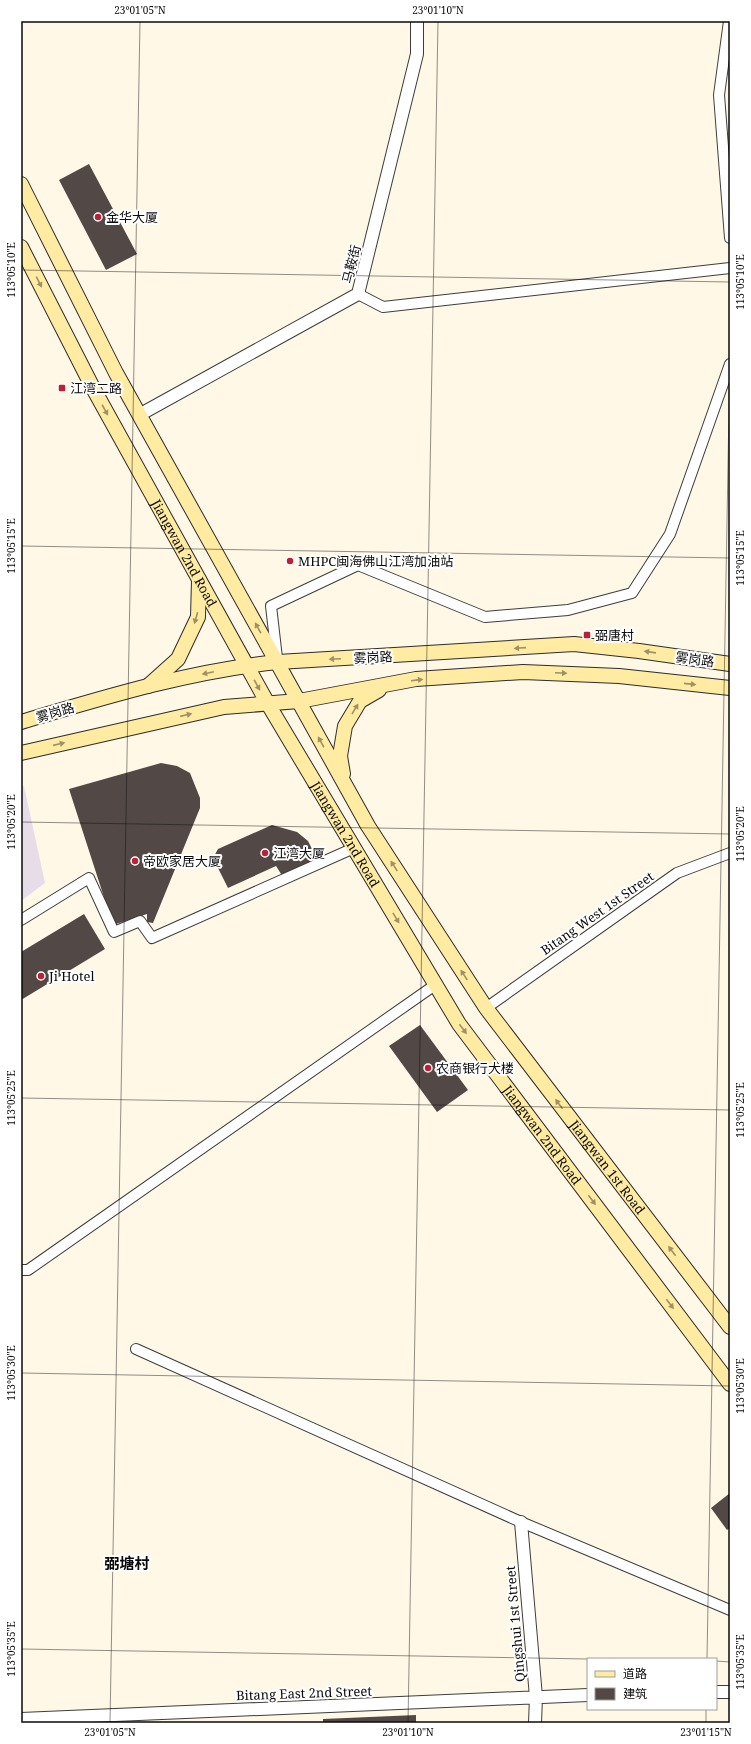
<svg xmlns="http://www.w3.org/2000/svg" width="751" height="1744" font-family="'Noto Serif','Noto Sans SC',serif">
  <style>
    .industrial { fill: #e7dde9 }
    .building { fill: #524946 }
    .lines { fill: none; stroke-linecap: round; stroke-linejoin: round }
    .minor-casing { stroke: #3d3d3d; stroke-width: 12 }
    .tertiary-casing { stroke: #3d3d3d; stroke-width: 14 }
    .secondary-casing { stroke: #2c2c2c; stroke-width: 16 }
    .minor { stroke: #fff; stroke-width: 10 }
    .tertiary { stroke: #fff; stroke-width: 12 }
    .secondary { stroke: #ffeba1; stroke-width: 14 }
    .oneway { fill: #9d9165 }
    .ticks { fill: none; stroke: #0a0a0a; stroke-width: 1; stroke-opacity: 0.45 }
    .poi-dot { fill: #bb2037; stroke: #fff; stroke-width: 1.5 }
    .labels { text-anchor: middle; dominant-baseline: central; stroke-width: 4; stroke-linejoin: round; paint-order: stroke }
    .poi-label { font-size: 13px; fill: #0a0a0a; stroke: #fff; text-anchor: start }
    .street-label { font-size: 13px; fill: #0a0a0a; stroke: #fff }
    .quarter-label { font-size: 15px; font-weight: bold; fill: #0a0a0a; stroke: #fff }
    .neatline { fill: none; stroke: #0a0a0a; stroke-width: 1.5 }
    .ticks-label { font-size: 10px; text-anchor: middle; fill: #0a0a0a }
  </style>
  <rect width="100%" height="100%" fill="#fff8e6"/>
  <path class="industrial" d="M 24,786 L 45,883 L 21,901 L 21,787 Z"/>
  <path class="building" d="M 89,164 L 137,254 L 106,270 L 59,180 Z
    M 161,763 L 177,766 L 190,773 L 200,798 L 200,808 L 153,923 L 147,922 L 147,914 L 113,925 L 69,789 Z
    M 272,825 L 297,832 L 308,841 L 317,859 L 283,877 L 276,866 L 228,888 L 213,858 L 218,849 Z
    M 84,914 L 105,949 L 21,1000 L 21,952 Z
    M 420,1025 L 468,1090 L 437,1112 L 389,1046 Z
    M 730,1493 L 730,1528 L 727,1530 L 711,1508 Z
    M 416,1715 L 416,1723 L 323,1723 L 323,1719 Z"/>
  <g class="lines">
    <g class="minor-casing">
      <path id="minor" d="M 729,21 L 719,95 L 730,238
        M 358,294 L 383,307 L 730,268
        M 277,658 L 271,606 L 358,565 L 485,617 L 568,610 L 632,593 L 670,534 L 730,364
        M 21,920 L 89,878 L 114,932 L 140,921 L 152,938 L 354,848
        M 486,1008 L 677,873 L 730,853
        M 21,1270 L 28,1270 L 435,985
        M 136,1349 L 521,1522 L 730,1610"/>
    </g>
    <g class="tertiary-casing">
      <path id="tertiary" d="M 139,415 L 358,294 L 417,54 L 417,21
        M 521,1522 L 536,1697 L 535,1723
        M 716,1692 L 730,1692
        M 21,1719 L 588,1695"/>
    </g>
    <g class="secondary-casing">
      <g id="secondary">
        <path id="s1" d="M 21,184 L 116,373 L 368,826 L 486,1008 L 730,1327"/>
        <path id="s2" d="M 21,247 L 93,388 L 268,704 L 459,1024 L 730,1384"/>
        <path d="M 148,686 L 178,659 L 198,617 L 199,580"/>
        <path d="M 21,722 C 105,697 190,671 278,662 L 574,644 L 639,651 L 730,664"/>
        <path d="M 21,753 L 224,707 L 299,701 L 416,679 L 523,672 L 619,676 L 730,688"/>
        <path d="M 343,774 L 340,756 L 345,726 L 360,701 L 379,690"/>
      </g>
    </g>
    <use href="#minor" class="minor"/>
    <use href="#tertiary" class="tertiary"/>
    <use href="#secondary" class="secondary"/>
  </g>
  <defs><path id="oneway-solid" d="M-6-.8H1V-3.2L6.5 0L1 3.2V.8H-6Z"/></defs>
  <g class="oneway">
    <use href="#oneway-solid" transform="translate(39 282) rotate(63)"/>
    <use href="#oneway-solid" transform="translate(105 410) rotate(61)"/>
    <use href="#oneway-solid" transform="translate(196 618) rotate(106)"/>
    <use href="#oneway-solid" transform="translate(258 628) rotate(-119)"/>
    <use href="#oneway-solid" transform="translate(520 648) rotate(176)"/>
    <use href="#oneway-solid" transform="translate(650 652) rotate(-172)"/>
    <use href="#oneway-solid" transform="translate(335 659) rotate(177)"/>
    <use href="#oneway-solid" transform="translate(208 673) rotate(168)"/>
    <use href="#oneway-solid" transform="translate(561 673) rotate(2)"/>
    <use href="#oneway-solid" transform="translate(417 680) rotate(-7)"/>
    <use href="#oneway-solid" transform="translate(690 684) rotate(6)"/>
    <use href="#oneway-solid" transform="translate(257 685) rotate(61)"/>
    <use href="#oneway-solid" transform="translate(355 709) rotate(-59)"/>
    <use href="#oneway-solid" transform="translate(186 715) rotate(-13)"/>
    <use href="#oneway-solid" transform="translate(321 742) rotate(-119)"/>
    <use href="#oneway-solid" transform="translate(59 744) rotate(-13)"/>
    <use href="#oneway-solid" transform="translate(394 866) rotate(-123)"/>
    <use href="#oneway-solid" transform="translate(396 918) rotate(59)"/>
    <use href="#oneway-solid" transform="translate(464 975) rotate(-123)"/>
    <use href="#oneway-solid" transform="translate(463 1029) rotate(53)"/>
    <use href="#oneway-solid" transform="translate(559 1104) rotate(-127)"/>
    <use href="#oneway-solid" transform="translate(592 1200) rotate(53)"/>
    <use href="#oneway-solid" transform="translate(672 1251) rotate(-127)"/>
    <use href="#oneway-solid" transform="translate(670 1304) rotate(53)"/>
  </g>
  <path class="ticks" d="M 21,270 L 730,282M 21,546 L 730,558M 21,822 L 730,834M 21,1098 L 730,1110M 21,1373 L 730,1386M 21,1649 L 588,1659M 707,1659 L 730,351M 716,1661 L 730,1662M 110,1723 L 140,21M 408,1723 L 438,21M 706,1723 L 706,1709"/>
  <g class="poi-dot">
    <circle cx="98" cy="217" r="4"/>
    <rect x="58" y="384" width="8" height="8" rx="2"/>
    <circle cx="290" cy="561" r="4"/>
    <rect x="583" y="631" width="8" height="8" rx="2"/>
    <circle cx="265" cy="853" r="4"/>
    <circle cx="135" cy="861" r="4"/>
    <circle cx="41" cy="976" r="4"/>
    <circle cx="428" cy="1068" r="4"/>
  </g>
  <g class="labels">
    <g class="poi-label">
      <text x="106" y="217">金华大厦</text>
      <text x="70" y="388">江湾二路</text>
      <text x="298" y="561">MHPC闽海佛山江湾加油站</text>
      <text x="595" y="635">弼唐村</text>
      <text x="273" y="853">江湾大厦</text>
      <text x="143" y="861">帝欧家居大厦</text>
      <text x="49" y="976">Ji Hotel</text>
      <text x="436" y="1068">农商银行大楼</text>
    </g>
    <g class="street-label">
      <text transform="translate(351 264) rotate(-76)">马鞍街</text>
      <text stroke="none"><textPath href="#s2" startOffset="347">Jiangwan 2nd Road</textPath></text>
      <text transform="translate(373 657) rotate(-3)">雾岗路</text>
      <text transform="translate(695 659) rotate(8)">雾岗路</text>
      <text transform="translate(55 712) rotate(-16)">雾岗路</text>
      <text stroke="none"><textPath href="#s2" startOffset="671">Jiangwan 2nd Road</textPath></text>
      <text transform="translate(597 913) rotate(-35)">Bitang West 1st Street</text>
      <text stroke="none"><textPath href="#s2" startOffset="1031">Jiangwan 2nd Road</textPath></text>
      <text stroke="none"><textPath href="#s1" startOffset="1147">Jiangwan 1st Road</textPath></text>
      <text transform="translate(515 1624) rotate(-95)">Qingshui 1st Street</text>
      <text transform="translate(304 1693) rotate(-2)">Bitang East 2nd Street</text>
    </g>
    <g class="quarter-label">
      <text x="127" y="1563">弼塘村</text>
    </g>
  </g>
  <rect width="751" height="1744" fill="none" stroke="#ffffff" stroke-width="44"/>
  <rect x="587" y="1658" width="130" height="52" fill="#ffffff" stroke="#9d9d9d"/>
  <rect x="595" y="1671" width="20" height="6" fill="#ffeba1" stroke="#9d9d9d"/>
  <text x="623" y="1678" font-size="12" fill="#0a0a0a">道路</text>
  <rect x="595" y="1688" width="20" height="12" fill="#524946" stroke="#9d9d9d"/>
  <text x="623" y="1698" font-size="12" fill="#0a0a0a">建筑</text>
  <rect x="22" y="22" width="707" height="1700" class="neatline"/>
  <g class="ticks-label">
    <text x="140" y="14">23°01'05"N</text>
    <text x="438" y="14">23°01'10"N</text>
    <text transform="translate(11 270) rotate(-90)" y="4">113°05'10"E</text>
    <text transform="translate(740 282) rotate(-90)" y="4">113°05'10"E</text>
    <text transform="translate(11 546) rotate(-90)" y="4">113°05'15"E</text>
    <text transform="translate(740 558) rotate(-90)" y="4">113°05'15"E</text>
    <text transform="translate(11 822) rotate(-90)" y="4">113°05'20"E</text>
    <text transform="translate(740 834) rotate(-90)" y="4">113°05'20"E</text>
    <text transform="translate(11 1098) rotate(-90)" y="4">113°05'25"E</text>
    <text transform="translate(740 1110) rotate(-90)" y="4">113°05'25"E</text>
    <text transform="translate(11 1373) rotate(-90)" y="4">113°05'30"E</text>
    <text transform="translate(740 1386) rotate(-90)" y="4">113°05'30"E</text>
    <text transform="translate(11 1649) rotate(-90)" y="4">113°05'35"E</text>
    <text transform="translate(740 1662) rotate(-90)" y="4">113°05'35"E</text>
    <text x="110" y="1736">23°01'05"N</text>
    <text x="408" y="1736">23°01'10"N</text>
    <text x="706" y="1736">23°01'15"N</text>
  </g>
</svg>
